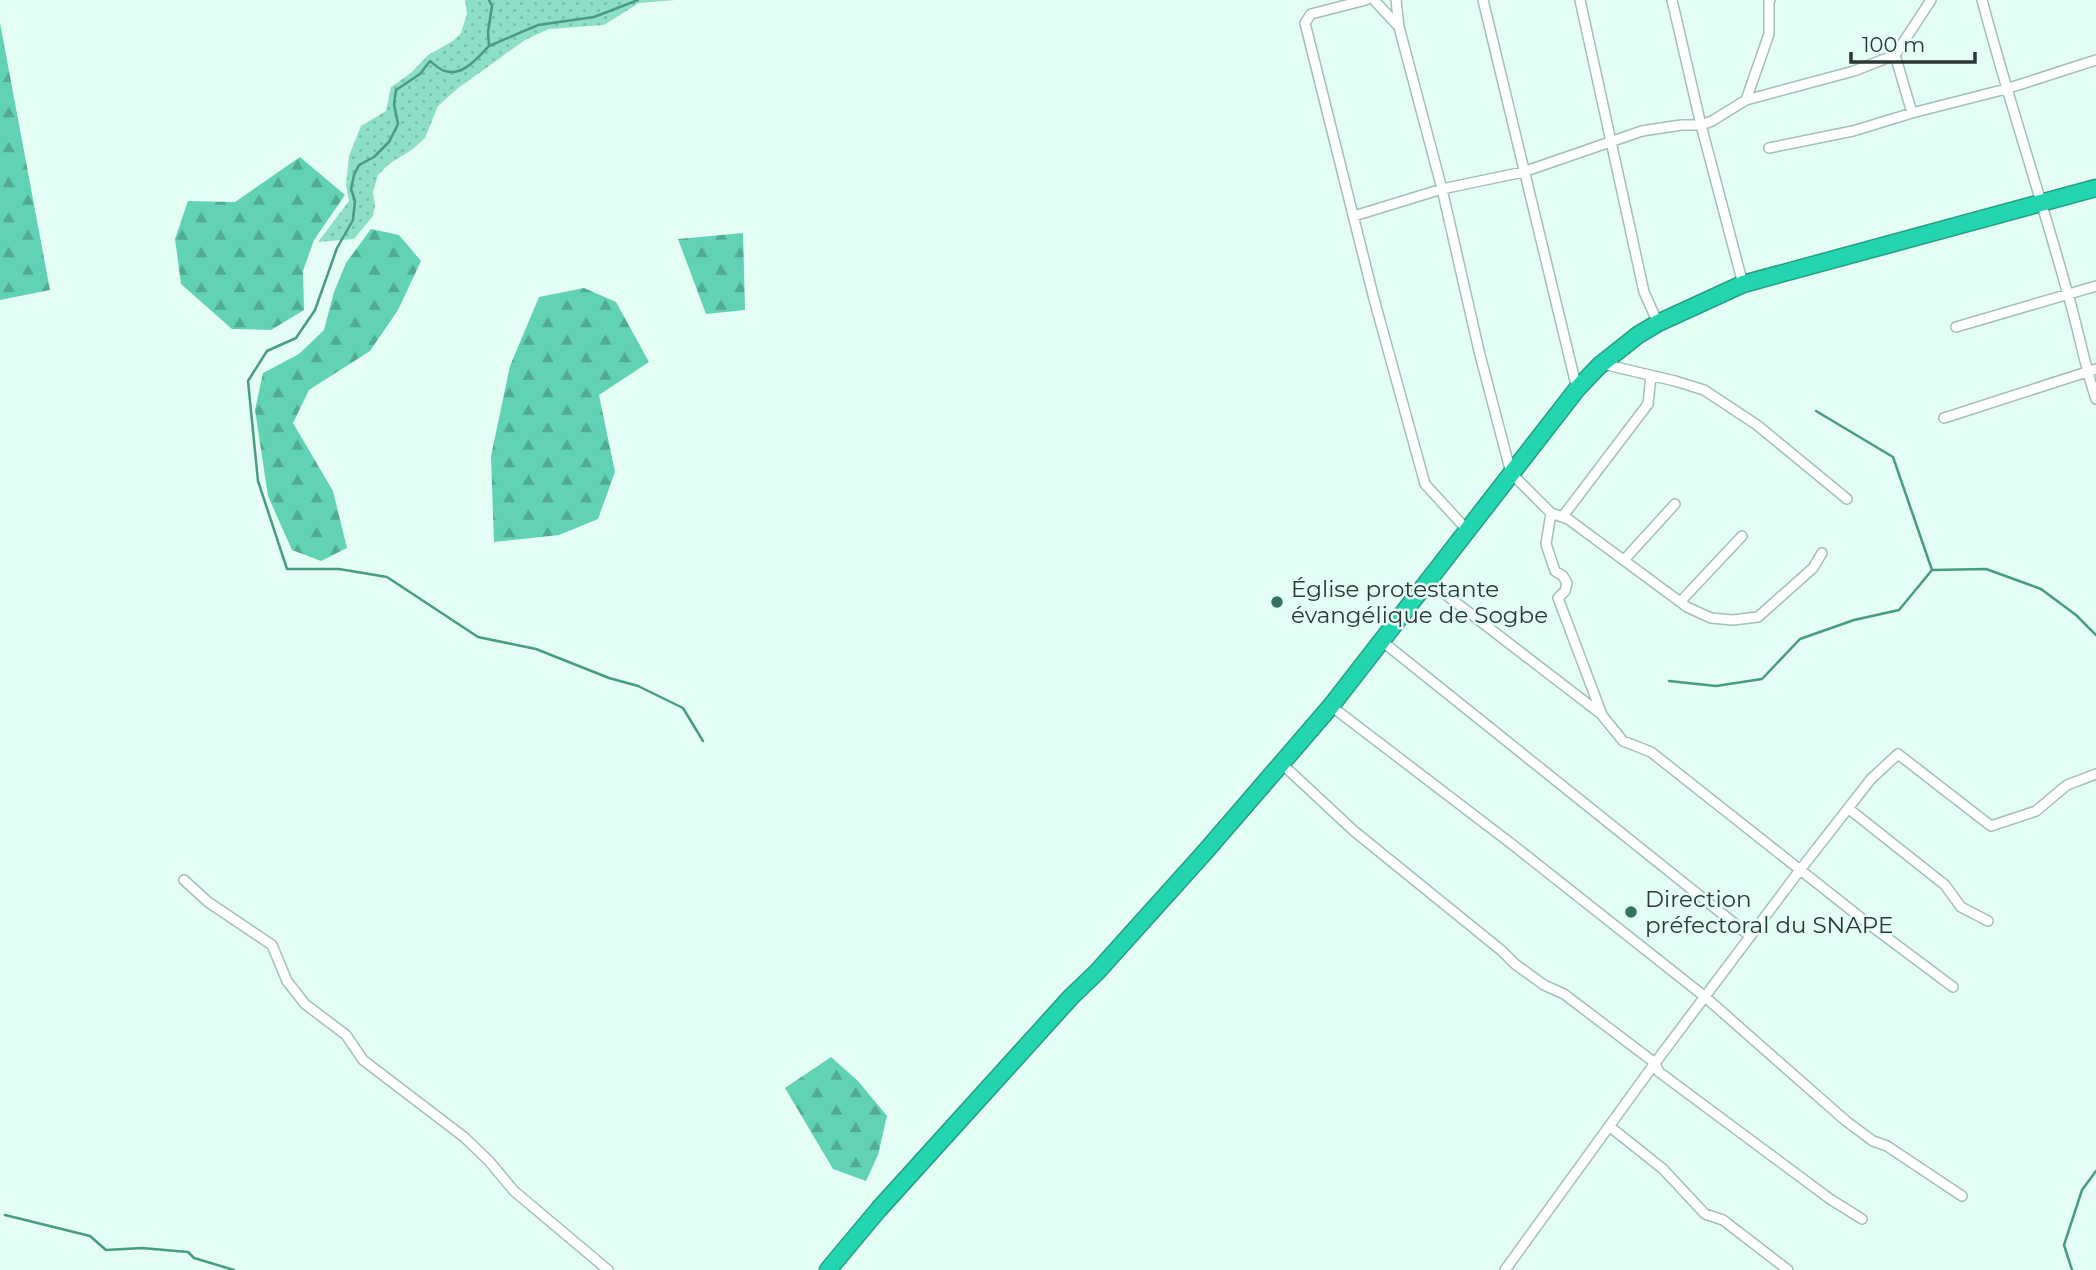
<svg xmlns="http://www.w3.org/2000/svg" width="2096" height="1270" font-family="Montserrat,sans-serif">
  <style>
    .grass { fill: url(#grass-dots) }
    .forest { fill: url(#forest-firs) }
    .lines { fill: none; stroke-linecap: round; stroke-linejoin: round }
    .stream { stroke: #489b85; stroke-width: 2.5 }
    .street-casing { stroke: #a2c0b6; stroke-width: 12 }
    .highway-casing { stroke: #269e84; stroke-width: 19 }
    .street { stroke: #fff; stroke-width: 9 }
    .highway { stroke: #23d5af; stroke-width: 16 }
    .poi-dot { fill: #327361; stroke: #e4fdf5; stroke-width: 2.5 }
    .labels { text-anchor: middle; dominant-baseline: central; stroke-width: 5; stroke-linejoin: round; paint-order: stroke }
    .poi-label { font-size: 23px; fill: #2c3834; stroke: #e4fdf5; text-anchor: start }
  </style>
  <defs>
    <pattern id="grass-dots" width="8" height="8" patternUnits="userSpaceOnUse" patternTransform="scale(1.75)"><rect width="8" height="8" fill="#8ddfc7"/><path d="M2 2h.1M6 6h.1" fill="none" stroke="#7ac0ac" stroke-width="1.8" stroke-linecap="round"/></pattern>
    <pattern id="forest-firs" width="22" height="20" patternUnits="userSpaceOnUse" patternTransform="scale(1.75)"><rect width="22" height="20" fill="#62d2b4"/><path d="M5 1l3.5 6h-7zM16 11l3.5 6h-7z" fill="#51ab93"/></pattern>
  </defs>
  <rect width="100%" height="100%" fill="#e4fdf5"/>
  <path class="grass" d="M 465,0 L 676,0 L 639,3 L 604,25 L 549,29 L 525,40 L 457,89 L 438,106 L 425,138 L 413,149 L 389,164 L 378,175 L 373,192 L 375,206 L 373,216 L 354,239 L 318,242 L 349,201 L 346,185 L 349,156 L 361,126 L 386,111 L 391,87 L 411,73 L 428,55 L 453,41 L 461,33 L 467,14 Z"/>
  <path class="forest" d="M 0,23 L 50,290 L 0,300 Z
    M 300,157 L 345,195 L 314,240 L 303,271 L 304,310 L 271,330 L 232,329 L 181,284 L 175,239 L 188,201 L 235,202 Z
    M 371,229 L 399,235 L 421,261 L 398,310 L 370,351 L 309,390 L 293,423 L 333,491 L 347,548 L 321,561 L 292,550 L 268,496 L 255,410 L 263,373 L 299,354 L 324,330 L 334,292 L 346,263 Z
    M 743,233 L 745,310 L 706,314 L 678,239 Z
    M 584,288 L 616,302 L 649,362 L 599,395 L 615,472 L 598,519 L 559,535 L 494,542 L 491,456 L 510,366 L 539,297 Z
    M 831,1057 L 858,1081 L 887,1116 L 878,1155 L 866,1181 L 833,1169 L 785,1088 Z"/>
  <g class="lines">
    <path class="stream" d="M 489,0 L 492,6 L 488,32 L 489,46 C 478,57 463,77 445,71 C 440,70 434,64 430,61 L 420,74 L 396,90 L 394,104 L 398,124 L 389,142 L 374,157 L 359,165 L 354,175 L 351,189 L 355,201 L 353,220 L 337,248 L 315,310 L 296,338 L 267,351 L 248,381 L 258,481 L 287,569 L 339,569 L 387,577 L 478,637 L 536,649 L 609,678 L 638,686 L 683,708 L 703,741
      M 489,46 L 538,25 L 594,17 L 638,0
      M 1816,411 L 1893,457 L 1932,570
      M 1669,681 L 1716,686 L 1762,679 L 1800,639 L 1854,620 L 1899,610 L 1932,570 L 1986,569 L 2041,589 L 2076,615 L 2096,635
      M 5,1215 L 90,1236 L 106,1250 L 142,1248 L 188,1252 L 194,1258 L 234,1270
      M 2072,1270 L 2064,1245 L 2082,1190 L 2096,1171"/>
    <g class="street-casing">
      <path id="street" d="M 1366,0 L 1311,14 L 1305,23 L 1374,299 L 1425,484 L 1468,531
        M 1374,0 L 1399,27
        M 1396,0 L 1399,27 L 1442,189 L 1479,351 L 1511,473 L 1551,513 L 1568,519 L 1687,607 L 1711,618 L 1733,620 L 1758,617 L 1813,568 L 1822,553
        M 1483,0 L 1577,389
        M 1580,0 L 1644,292 L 1658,323
        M 1672,0 L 1701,125 L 1743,284
        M 1982,0 C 2008,98 2040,194 2067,291 C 2078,327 2084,364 2096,399
        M 1895,55 L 1912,113
        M 1746,100 L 1769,34 L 1769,2 L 1770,0
        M 1769,148 L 1853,131 L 1912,113 L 2006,89 L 2096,60
        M 1354,216 L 1442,189 L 1523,172 L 1642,131 L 1681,125 L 1701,125 L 1712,121 L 1746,100 L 1854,71 L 1895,55 L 1931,0
        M 1956,327 L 2096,286
        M 1602,366 L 1607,365 L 1675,381 L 1704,390 L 1757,425 L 1847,499
        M 1944,418 L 2096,369
        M 1551,513 L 1546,544 L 1555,571 L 1563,576 L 1567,583 L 1565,591 L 1558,598 L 1601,712
        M 1563,516 L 1648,404 L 1651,376
        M 1624,560 L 1675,504
        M 1428,581 L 1601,714 L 1623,741 L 1651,752 L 1870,925 L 1953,987
        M 1680,602 L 1742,536
        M 1383,642 L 1750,936
        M 1331,706 L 1513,845 L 1704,996 L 1846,1121 L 1873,1141 L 1887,1146 L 1962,1196
        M 1281,763 L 1354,831 L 1502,951 L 1515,964 L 1544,985 L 1564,994 L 1655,1063 L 1659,1072 L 1830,1199 L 1862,1219
        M 1849,809 L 1945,885 L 1961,907 L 1988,921
        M 184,880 L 208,902 L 272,945 L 287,981 L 305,1004 L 346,1035 L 363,1060 L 464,1137 L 489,1161 L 514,1191 L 608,1270
        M 1609,1126 L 1663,1169 L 1705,1214 L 1723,1220 L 1788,1270
        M 1505,1270 L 1655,1063 L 1800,870 L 1871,779 L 1898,754 L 1991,826 L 2036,811 L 2067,785 L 2096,774"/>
    </g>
    <g class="highway-casing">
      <path id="highway" d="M 828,1270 L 879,1209 L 1071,997 L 1097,972 L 1205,852 L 1331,706 L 1577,389 L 1599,366 L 1638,335 L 1658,323 L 1743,284 L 2096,188"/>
    </g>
    <use href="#street" class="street"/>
    <use href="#highway" class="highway"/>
  </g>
  <g class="poi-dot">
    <circle cx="1277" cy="602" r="7"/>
    <circle cx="1631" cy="912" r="7"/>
  </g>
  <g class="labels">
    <g class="poi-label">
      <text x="1291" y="589">Église protestante<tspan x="1291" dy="26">évangélique de Sogbe</tspan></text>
      <text x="1645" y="899">Direction<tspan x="1645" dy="26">préfectoral du SNAPE</tspan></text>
    </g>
  </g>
  <path d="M1851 52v10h124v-10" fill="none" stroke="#2c3834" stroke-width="3.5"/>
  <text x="1862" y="52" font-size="21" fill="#2c3834" stroke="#e4fdf5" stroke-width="5" paint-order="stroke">100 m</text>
</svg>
